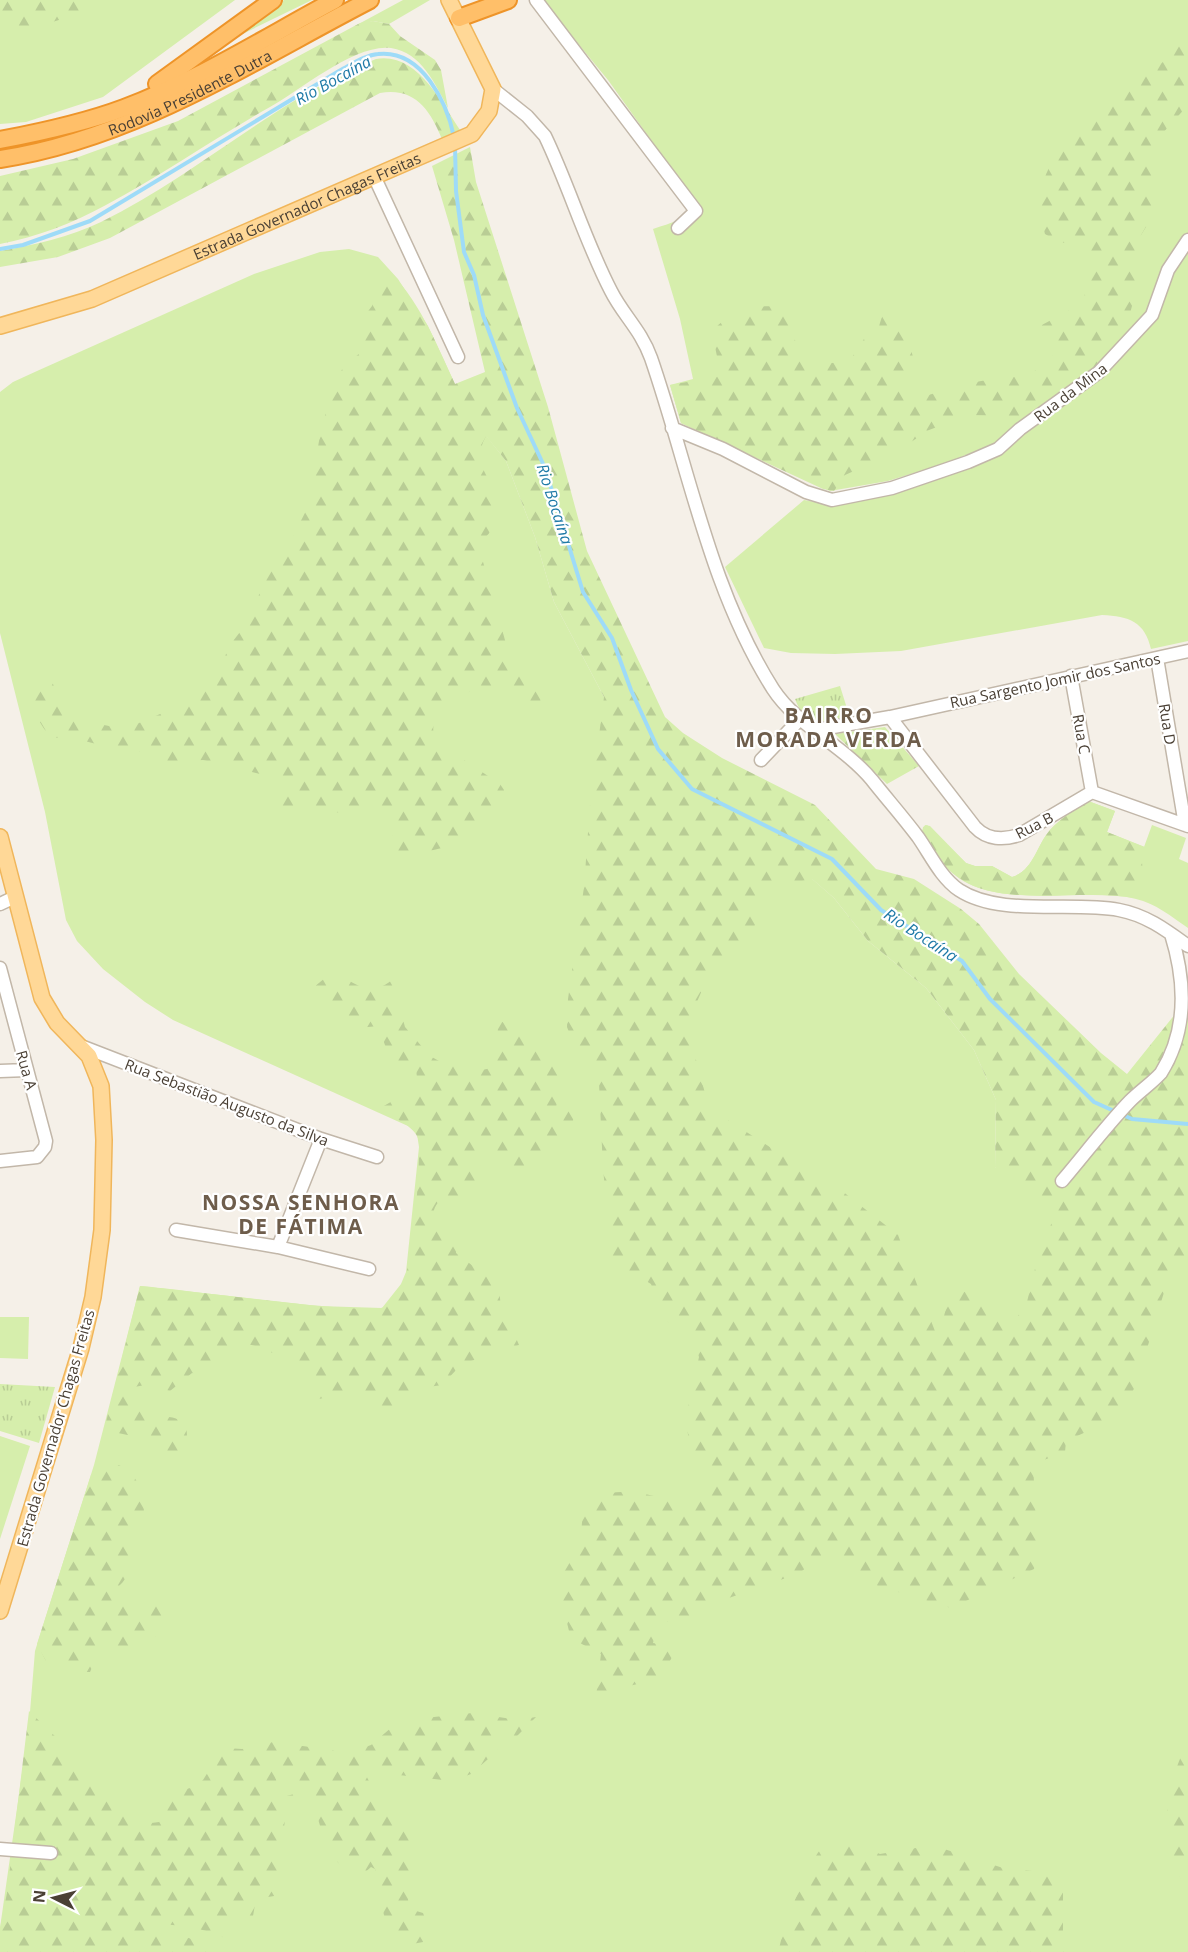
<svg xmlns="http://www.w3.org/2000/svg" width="1188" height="1952" font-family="'Open Sans',sans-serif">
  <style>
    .grass { fill: #d6eeac }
    .forest { fill: url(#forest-firs); fill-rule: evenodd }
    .park { fill: url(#park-tufts) }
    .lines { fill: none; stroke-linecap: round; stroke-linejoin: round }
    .stream { stroke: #9edbf8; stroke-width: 4 }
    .minor-casing { stroke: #c2b7a9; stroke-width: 15 }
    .major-casing { stroke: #f0b65b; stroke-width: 18 }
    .highway-casing { stroke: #ee9429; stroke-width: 20 }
    .minor { stroke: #fff; stroke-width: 12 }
    .major { stroke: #ffd897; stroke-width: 15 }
    .highway { stroke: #ffbf69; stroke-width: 16 }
    .labels { text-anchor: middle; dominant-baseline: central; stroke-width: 4.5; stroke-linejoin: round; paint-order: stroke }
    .street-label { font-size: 15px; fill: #4a4035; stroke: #fff }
    .water-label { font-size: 16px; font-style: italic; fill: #1f7aa7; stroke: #fff }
    .district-label { font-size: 21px; font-weight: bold; letter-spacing: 1.5px; fill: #6e5d4b; stroke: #fff }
  </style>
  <defs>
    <pattern id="forest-firs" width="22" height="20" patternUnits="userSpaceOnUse" patternTransform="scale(1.5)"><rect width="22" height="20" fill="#d6eeac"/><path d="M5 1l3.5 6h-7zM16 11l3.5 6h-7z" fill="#b9cd95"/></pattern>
    <pattern id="park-tufts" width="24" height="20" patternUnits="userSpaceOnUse" patternTransform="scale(1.5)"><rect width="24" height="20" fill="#d6eeac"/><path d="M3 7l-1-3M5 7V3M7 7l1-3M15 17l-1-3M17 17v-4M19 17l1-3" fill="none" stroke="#b9cd95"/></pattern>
  </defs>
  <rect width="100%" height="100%" fill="#f5f0e8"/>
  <path class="grass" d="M 0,0 L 235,0 L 103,97 L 26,122 L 0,124 Z
    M 284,0 L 312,0 L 220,45 Z
    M 403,0 L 430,0 L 389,24 L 373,21 L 353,27 Z
    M 542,0 L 1188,0 L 1188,641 L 1151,649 C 1145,622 1129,616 1102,615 L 901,651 L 835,654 L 791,653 L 764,648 L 725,567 L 804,500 L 832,505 L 994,455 L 991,445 L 943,464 L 888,481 L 830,491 L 681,423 L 670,385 L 693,379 L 680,319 L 653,229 C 677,221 694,219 686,189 L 608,80 Z
    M 349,249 L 378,257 L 398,279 L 428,326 L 460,395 L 478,425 L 506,461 L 535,537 L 554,602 L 604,697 L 834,898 L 868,941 L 926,988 L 974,1050 L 996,1100 L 995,1167 L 1188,1250 L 1188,1952 L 0,1952 L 0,1928 L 29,1724 L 35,1651 L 94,1465 L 140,1286 L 318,1306 L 382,1308 L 401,1284 L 406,1272 L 419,1147 L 417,1134 L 408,1126 L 173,1020 L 145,1002 L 103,969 L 77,941 L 66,920 L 45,812 L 0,633 L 0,392 L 13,382 L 37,371 L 254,274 L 320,252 Z
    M 1088,801 L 1115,811 L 1107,832 L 1144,847 L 1152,825 L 1186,838 L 1179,859 L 1188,863 L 1188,928 C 1172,917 1155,903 1136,899 C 1078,885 989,915 945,866 C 936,856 929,842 922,831 L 925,825 L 930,826 L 966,863 L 975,866 L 992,866 L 1012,877 C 1034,870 1036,846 1050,830 C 1061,818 1074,810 1088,801 Z
    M 0,1317 L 29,1317 L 28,1359 L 0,1358 Z
    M 0,1436 L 30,1446 L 0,1539 Z"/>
  <path class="forest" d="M 0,0 L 95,0 C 82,19 22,30 0,32 Z
    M 373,21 L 389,24 L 400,36 L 435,60 L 441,70 L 448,108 C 435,84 422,53 391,48 C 356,43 300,90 270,107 C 215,138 162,175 106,205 C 73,223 37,237 0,244 L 0,176 L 73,159 L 178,121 L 360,23 Z
    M 1188,29 L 1188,105 L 1152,145 L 1147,161 L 1161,203 L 1141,235 L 1140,275 L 1126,329 L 1095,367 L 1019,418 L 1013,420 L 1003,416 L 969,415 L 929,430 L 905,446 L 882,453 L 865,466 L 845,475 L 834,491 L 823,489 L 681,423 L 670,385 L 721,376 L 712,332 C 724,315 759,301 780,308 L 786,315 L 794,339 L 813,364 L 849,362 L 864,339 L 866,345 L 861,363 L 872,361 C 878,346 876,327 884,313 C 899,316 910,343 913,357 L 898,382 L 897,389 L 903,394 L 925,396 L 970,383 L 1004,377 L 1025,377 L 1052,360 L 1053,349 L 1040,341 L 1038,334 L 1040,326 L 1081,304 C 1086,297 1085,290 1086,281 C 1090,238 1074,252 1045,234 C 1039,214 1038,190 1048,170 C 1062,141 1111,99 1138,78 C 1149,69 1166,63 1175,51 C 1179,46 1181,37 1184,30 Z
    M 376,59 C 417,52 441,102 460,130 L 442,139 C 430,110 415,87 380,93 L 110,238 L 58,257 L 0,267 L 0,251 C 33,245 70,237 101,222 C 197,175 276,99 376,59 Z
    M 470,147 L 476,182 L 548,407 L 587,551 L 665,717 L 683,733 L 722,758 L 815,805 L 876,869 L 914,879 L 961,909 L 979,924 L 1019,974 L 1101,1053 L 1127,1074 L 1188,998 L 1188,1253 L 1165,1289 L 1136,1385 L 1124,1407 L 1108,1422 L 1066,1441 L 1065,1452 L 1033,1464 L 1038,1556 L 1034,1569 L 951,1608 L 852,1578 L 840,1569 L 840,1555 L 827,1551 L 802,1571 L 783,1579 L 723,1600 L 685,1618 L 658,1624 L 653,1643 L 677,1647 C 670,1662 663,1676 647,1682 C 637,1685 629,1684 620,1691 C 610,1697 604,1705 594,1711 L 601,1654 L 578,1642 L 569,1631 L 560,1594 L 563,1574 L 576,1552 L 581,1535 L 584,1497 C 600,1495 616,1491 632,1492 C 661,1495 685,1510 708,1484 L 706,1472 L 691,1446 L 687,1430 L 688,1408 L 699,1357 L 695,1344 L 670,1324 L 660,1313 L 651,1284 C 635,1274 620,1274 612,1255 L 603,1169 L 599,1083 L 595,1069 L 575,1048 L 567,1027 L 568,999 L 584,887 L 590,805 L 604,697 L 554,602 L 535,537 L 506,461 L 486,436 C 474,457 483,471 494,488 C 496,492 493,525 491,530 C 489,535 482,540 478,544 L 512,665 L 536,688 L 541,697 L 540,706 L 535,707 L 513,691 L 500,687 L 472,690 L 461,697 L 453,698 L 443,716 L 436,719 C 431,729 433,735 440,744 L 500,784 L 504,790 C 502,811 500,802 489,814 C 486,817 483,823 480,826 L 464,831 L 446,847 L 425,852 L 410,863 L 397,856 C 391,843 394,827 386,816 C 376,802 364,812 352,813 C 340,813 281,809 273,804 L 274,799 C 281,791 292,789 299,781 L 292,782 L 203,760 L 170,763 L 157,754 L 108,747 L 69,737 L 53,738 C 37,727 25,690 33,672 C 57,672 55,696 64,713 L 74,719 L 109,726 L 126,727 L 139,723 L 186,703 L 222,663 L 230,645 L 250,619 L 271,562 L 289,544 L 308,507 L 319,441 L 333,383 L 345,365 L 360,353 L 366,314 L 372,306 L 385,267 C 418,297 436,343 455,384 L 485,372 L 454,240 L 432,166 ZM 812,879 L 834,898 L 868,941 L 926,988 L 974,1050 L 996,1100 L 995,1167 L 1054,1218 L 1040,1248 L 1026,1306 L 1017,1317 L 1002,1317 C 987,1300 974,1287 950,1293 L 938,1339 L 898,1235 L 837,1187 L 809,1172 L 709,1108 L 695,1056 L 688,1039 L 692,1013 L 707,979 L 750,938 L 766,896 L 772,887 Z
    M 885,727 L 919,766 L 887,784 L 835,734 Z
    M 1088,801 L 1115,811 L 1107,832 L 1145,847 L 1138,848 L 1134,853 L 1142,863 L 1143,870 L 1134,898 C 1084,888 1003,908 961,879 C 944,868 933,851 922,834 L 923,827 L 927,825 L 966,863 L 975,866 L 992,866 L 1012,877 C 1034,870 1036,846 1050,830 C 1061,818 1074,810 1088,801 Z
    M 335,977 C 360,979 363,1002 392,980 L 405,1027 L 430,1056 L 439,1061 L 475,1071 L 487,1069 L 495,1063 L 499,1055 L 497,1019 L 512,1027 L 531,1046 L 560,1064 L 562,1080 L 555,1112 L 559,1116 L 576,1101 C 577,1135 547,1160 519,1175 L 506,1172 L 485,1147 L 476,1183 L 466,1197 C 447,1200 436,1193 432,1219 L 434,1223 L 456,1236 L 456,1253 L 499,1286 L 501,1310 L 517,1321 L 516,1338 L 519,1345 L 468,1362 L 458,1368 L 442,1385 L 414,1389 C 410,1409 392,1425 373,1410 L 369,1393 L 351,1391 L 319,1399 C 313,1392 314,1386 309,1379 C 300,1364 241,1331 226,1348 C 219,1356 221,1368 212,1377 L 192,1373 L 170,1391 L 145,1385 L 129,1388 L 125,1397 C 128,1405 132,1404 139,1408 C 144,1410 146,1414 151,1416 C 160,1418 171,1415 179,1420 C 196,1431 183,1457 165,1455 L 137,1437 L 104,1430 L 140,1286 C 173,1288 370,1316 384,1307 C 393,1301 401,1286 405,1277 C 414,1252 420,1169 419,1141 C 414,1123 392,1118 377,1110 L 418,1086 L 416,1069 L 396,1062 L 389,1056 L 378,1026 L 348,1029 C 331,1019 330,1000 314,987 L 325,978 Z
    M 119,1465 C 142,1478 146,1498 143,1523 C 118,1542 141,1567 119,1586 C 126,1609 150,1600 169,1606 C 179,1626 146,1646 129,1650 C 119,1653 110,1647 100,1650 L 90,1672 L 81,1672 L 46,1661 L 37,1644 L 91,1475 L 97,1469 Z
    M 29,1711 L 64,1745 L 70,1760 L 125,1816 C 133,1822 150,1824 159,1822 L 177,1791 L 195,1787 L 203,1780 L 220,1753 L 226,1748 L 242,1749 L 273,1742 L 332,1750 L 343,1755 L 371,1745 L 392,1727 L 415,1719 L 472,1713 L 518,1720 L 536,1717 L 516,1737 L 503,1736 L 496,1752 L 471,1774 L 452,1781 L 390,1774 L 364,1768 C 371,1798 401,1811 410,1842 C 416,1861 400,1899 413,1910 L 423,1913 L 426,1921 L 423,1942 L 407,1945 C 377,1933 384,1892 375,1869 L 371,1867 L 362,1875 L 351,1876 L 328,1852 L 308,1786 L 285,1780 L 283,1772 L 275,1776 L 280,1794 L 283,1797 L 294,1794 L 299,1802 L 285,1818 L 279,1884 L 274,1896 L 256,1899 L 253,1916 C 243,1915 238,1923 228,1924 L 225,1938 C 212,1932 198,1928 183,1926 C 173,1924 164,1927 155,1920 L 151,1926 L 201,1942 L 213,1952 L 0,1952 L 0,1928 L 7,1893 Z
    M 1188,1743 L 1188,1889 C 1156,1850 1164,1784 1188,1743 Z
    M 849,1841 L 880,1854 L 916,1848 L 941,1848 L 1003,1868 L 1041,1872 L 1053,1880 L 1063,1893 L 1063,1938 L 1068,1952 L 779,1952 C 780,1934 809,1859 822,1848 C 830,1842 840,1842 849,1841 Z"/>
  <path class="park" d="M 840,686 L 850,718 C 824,725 806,728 795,699 Z
    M 0,1384 L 55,1387 L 39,1443 L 0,1431 Z"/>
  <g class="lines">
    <path class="stream" d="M 455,145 L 456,191 L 464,252 L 474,275 L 483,315 L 517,408 L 545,468 L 583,592 L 612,638 L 631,690 L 658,749 L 692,789 L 832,859 L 881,910 L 962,961 L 990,999 L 1094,1102 L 1132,1119 L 1188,1124
      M 0,249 L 23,245 L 90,221 L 339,71 C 351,65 365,55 378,54 C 422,49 447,103 454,137"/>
    <g class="minor-casing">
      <path id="minor" d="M 536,0 L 696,211 L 678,228
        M 493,89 L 527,116 L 545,136 C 569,186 585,241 611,291 C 623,315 641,330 651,358 C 689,468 710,590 773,689 C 797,726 843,745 872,780 C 887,799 903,817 918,837 C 930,854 941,878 959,890 C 1000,917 1071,901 1119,910 C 1146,915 1166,930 1188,946
        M 374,176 L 458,357
        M 672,428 L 723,449 L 806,492 L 832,500 L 892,488 L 968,462 L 998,449 L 1020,429 L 1099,372 L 1152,315 L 1168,270 L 1188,240
        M 1157,658 L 1185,825
        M 1071,676 L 1092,792
        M 890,717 L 975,827 C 987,840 1004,840 1019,835 L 1092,792 L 1188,826
        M 816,730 L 890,717 L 1188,651
        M 761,760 L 800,719
        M 0,904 L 15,897
        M 0,968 L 46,1141 L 45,1147 L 37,1157 L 0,1161
        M 81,1046 L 321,1139 L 377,1157
        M 0,1071 L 27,1070
        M 1062,1181 C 1085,1154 1106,1126 1130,1101 C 1140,1091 1152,1083 1161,1073 C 1188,1030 1186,982 1171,934
        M 176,1230 L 278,1247 L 369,1269
        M 278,1247 L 321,1139
        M 0,1849 L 51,1853"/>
    </g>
    <g class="major-casing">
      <g id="major">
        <path id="s1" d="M 0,326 L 92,299 L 472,134 L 489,111 L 493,89 L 449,0"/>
        <path d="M 0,837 L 42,998 L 57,1023 L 89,1056 L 101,1086 L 104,1140 L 102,1230 L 93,1297 L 81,1348 L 0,1611"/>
      </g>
    </g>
    <g class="highway-casing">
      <g id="highway">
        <path d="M 459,18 L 508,0"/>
        <path d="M 157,84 L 273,0"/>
        <path d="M 0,140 C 42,132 84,123 124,108 C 197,81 266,37 335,0"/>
        <path id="s2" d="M 0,159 C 134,139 252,61 370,0"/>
      </g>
    </g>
    <use href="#minor" class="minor"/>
    <use href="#major" class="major"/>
    <use href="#highway" class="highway"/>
  </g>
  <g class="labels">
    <g class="street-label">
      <text stroke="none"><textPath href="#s2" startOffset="202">Rodovia Presidente Dutra</textPath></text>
      <text stroke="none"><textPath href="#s1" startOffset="330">Estrada Governador Chagas Freitas</textPath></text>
      <text transform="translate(1070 392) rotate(-37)">Rua da Mina</text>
      <text transform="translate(1055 680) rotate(-12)">Rua Sargento Jomir dos Santos</text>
      <text transform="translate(1168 724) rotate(81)">Rua D</text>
      <text transform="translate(1082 734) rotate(80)">Rua C</text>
      <text transform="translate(1034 825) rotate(-27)">Rua B</text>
      <text transform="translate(27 1070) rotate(74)">Rua A</text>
      <text transform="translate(227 1102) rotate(21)">Rua Sebastião Augusto da Silva</text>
      <text transform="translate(55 1428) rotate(-74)">Estrada Governador Chagas Freitas</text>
    </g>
    <g class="water-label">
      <text transform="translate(333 80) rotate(-29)">Rio Bocaína</text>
      <text transform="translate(555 504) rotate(72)">Rio Bocaína</text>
      <text transform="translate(921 935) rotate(33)">Rio Bocaína</text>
    </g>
    <g class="district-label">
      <text x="829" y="715">BAIRRO<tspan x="829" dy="24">MORADA VERDA</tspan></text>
      <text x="301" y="1202">NOSSA SENHORA<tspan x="301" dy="24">DE FÁTIMA</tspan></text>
    </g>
  </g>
  <g transform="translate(54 1898) rotate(276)" stroke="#ffffff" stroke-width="4.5" paint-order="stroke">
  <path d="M0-4.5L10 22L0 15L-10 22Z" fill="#4a4035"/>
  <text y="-9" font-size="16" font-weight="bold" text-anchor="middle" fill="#4a4035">N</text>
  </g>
</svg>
